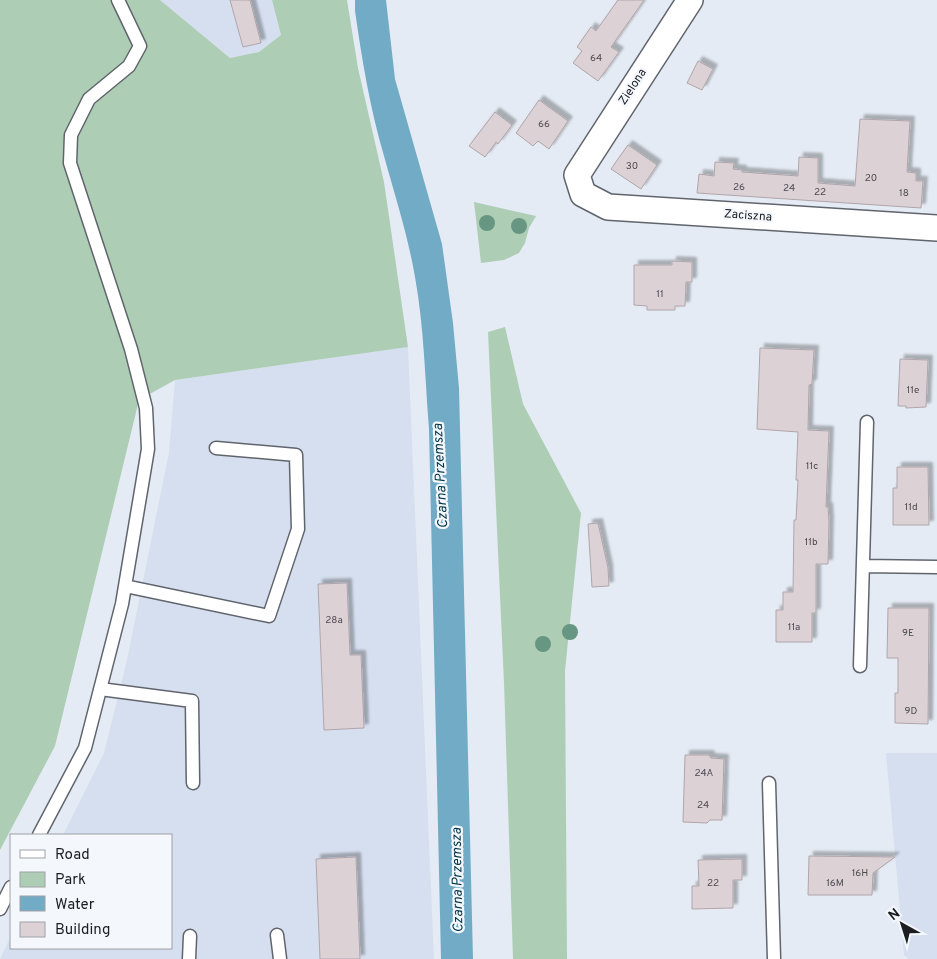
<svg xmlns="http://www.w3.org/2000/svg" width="937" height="959" font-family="Overpass,sans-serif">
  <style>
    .built { fill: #d6dfef }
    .green { fill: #adceb4 }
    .water { fill: #72abc6 }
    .building { fill: #dcd1d5; stroke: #b0a5aa; filter: url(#shadow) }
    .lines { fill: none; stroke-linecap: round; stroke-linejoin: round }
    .lane-casing { stroke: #60646c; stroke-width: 15 }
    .street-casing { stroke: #60646c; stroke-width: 28 }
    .lane { stroke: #fff; stroke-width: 12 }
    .street { stroke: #fff; stroke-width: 25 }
    .tree { fill: #679682 }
    .labels { text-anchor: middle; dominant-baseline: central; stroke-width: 4.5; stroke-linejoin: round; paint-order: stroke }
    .number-label { font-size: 10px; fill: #4c4b4e }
    .street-label { font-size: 12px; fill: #1c1e21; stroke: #f4f8fd }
    .water-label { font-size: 14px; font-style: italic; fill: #013649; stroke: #f4f8fd }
  </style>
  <defs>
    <filter id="shadow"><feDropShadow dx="4.5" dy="-4.5" stdDeviation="1" flood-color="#0004"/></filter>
  </defs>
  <rect width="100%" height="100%" fill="#e5ebf4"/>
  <path class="built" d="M 160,0 L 272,0 L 281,35 L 259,52 L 230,58 Z
    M 408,347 L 434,959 L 0,959 L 11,936 L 11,948 L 171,948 L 171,835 L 63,835 L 104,753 L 127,660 L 169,452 L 175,380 Z
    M 886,753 L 937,753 L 937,959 L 909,959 L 904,955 Z"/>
  <path class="green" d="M 0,0 L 160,0 L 230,58 L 259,52 L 281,35 L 272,0 L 347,0 L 358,68 L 384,182 L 408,347 L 175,380 L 139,400 L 55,746 L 0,850 Z
    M 474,202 L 536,216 L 529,228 L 525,243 L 519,253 L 504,260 L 481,263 Z
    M 505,327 L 523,404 L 581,513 L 565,671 L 567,959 L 513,959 L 504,683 L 488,332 Z"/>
  <path class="water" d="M 355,0 L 386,0 L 395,79 L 442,244 L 453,323 L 459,388 L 473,959 L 441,959 L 429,429 C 425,378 424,327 415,277 C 408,236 395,196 384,156 C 370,108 362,60 355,11 Z"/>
  <path class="building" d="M 230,0 L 250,0 L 261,43 L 243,47 Z
    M 618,0 L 644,0 L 611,47 L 619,52 L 598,81 L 573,63 L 582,51 L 577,47 L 591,27 L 596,31 Z
    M 698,61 L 713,69 L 702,90 L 687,83 Z
    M 539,100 L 568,121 L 549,149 L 538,141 L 533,146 L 516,133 Z
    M 495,112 L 512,125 L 498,144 L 496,142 L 485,157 L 469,146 Z
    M 860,119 L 910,121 L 907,172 L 916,173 L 916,181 L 923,181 L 921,208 L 697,193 L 699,174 L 714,176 L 715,162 L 734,163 L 733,169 L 742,170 L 742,172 L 798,176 L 799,157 L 818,158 L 818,183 L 855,186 Z
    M 628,145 L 657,165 L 641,189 L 611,169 Z
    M 672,261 L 692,262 L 692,282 L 686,282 L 685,306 L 675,306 L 675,310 L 647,310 L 647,306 L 634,305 L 634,265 L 672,265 Z
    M 760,348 L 814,350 L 812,384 L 809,385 L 808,430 L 829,431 L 826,507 L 828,507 L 829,521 L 828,564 L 816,564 L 816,613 L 812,613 L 812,642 L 776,642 L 776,610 L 783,610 L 783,592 L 793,592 L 794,520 L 796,520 L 798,480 L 796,480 L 798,432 L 757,429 Z
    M 900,359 L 928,360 L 926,407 L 906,408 L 906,406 L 898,406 Z
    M 897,467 L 928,467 L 929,525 L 893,525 L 893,488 L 897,488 Z
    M 598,523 L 608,568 L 609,586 L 592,587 L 588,524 Z
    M 347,583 L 350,655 L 361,655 L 364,728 L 324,730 L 318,584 Z
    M 888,608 L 929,608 L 928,724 L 895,723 L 895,693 L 898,693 L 898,658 L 887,658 Z
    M 685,755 L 709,755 L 711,758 L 724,759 L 722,820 L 710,820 L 707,823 L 683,822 Z
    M 809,856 L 895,857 L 873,873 L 872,895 L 808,895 Z
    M 356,857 L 360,959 L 320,959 L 316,859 Z
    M 742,859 L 742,880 L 733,880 L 733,908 L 692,909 L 692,886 L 699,886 L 698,860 Z"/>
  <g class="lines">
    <g class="lane-casing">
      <path id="lane" d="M 863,566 L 937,567
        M 125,586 L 269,616 L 298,529 L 296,455 L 216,448
        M 860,666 L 867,422
        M 100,689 L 192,701 L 193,783
        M 769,783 L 774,959
        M 39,835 L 85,748 L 122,604 L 148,449 L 146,408 L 131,349 L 70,163 L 71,135 L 89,99 L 129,66 L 140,46 L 118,0
        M 0,909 L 11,887
        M 277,935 L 280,959
        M 189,959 L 190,936"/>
    </g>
    <g class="street-casing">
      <path id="street" d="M 690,0 L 577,175 L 583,194 L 608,207 L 937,228"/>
    </g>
    <use href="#lane" class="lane"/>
    <use href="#street" class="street"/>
  </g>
  <g class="tree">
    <circle cx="487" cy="223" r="8"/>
    <circle cx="519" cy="226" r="8"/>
    <circle cx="570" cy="632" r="8"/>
    <circle cx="543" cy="644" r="8"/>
  </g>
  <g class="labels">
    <g class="number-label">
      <text x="596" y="58">64</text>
      <text x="544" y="124">66</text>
      <text x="632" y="166">30</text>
      <text x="871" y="178">20</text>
      <text x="739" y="187">26</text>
      <text x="789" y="188">24</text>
      <text x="820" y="192">22</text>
      <text x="904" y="193">18</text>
      <text x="660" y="294">11</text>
      <text x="913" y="390">11e</text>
      <text x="812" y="466">11c</text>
      <text x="911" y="507">11d</text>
      <text x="811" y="542">11b</text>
      <text x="334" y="620">28a</text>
      <text x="794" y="627">11a</text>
      <text x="908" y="633">9E</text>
      <text x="911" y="711">9D</text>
      <text x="704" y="773">24A</text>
      <text x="703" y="805">24</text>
      <text x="860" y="873">16H</text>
      <text x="713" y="883">22</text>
      <text x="835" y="883">16M</text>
    </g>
    <g class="street-label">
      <text transform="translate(633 87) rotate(-57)">Zielona</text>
      <text transform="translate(748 216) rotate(4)">Zaciszna</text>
    </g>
    <g class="water-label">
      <text transform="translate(441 476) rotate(-93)">Czarna Przemsza</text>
      <text transform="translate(458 880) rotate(-91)">Czarna Przemsza</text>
    </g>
  </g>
  <rect x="10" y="834" width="162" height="115" fill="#f4f8fd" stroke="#9ea1a5"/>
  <rect x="20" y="850" width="25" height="8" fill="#ffffff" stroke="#9ea1a5"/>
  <text x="55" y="859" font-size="15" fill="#1c1e21">Road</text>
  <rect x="20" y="872" width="25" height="15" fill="#adceb4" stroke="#9ea1a5"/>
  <text x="55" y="884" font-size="15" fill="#1c1e21">Park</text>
  <rect x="20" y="896" width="25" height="15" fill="#72abc6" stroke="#9ea1a5"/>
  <text x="55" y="909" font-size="15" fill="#1c1e21">Water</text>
  <rect x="20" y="922" width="25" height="15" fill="#dcd1d5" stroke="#9ea1a5"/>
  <text x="55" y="934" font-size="15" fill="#1c1e21">Building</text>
  <g transform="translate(902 924) rotate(321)" stroke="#f4f8fd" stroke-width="4" paint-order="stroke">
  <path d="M0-4L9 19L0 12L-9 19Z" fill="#1c1e21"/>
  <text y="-8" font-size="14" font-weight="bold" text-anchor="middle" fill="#1c1e21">N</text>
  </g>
</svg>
